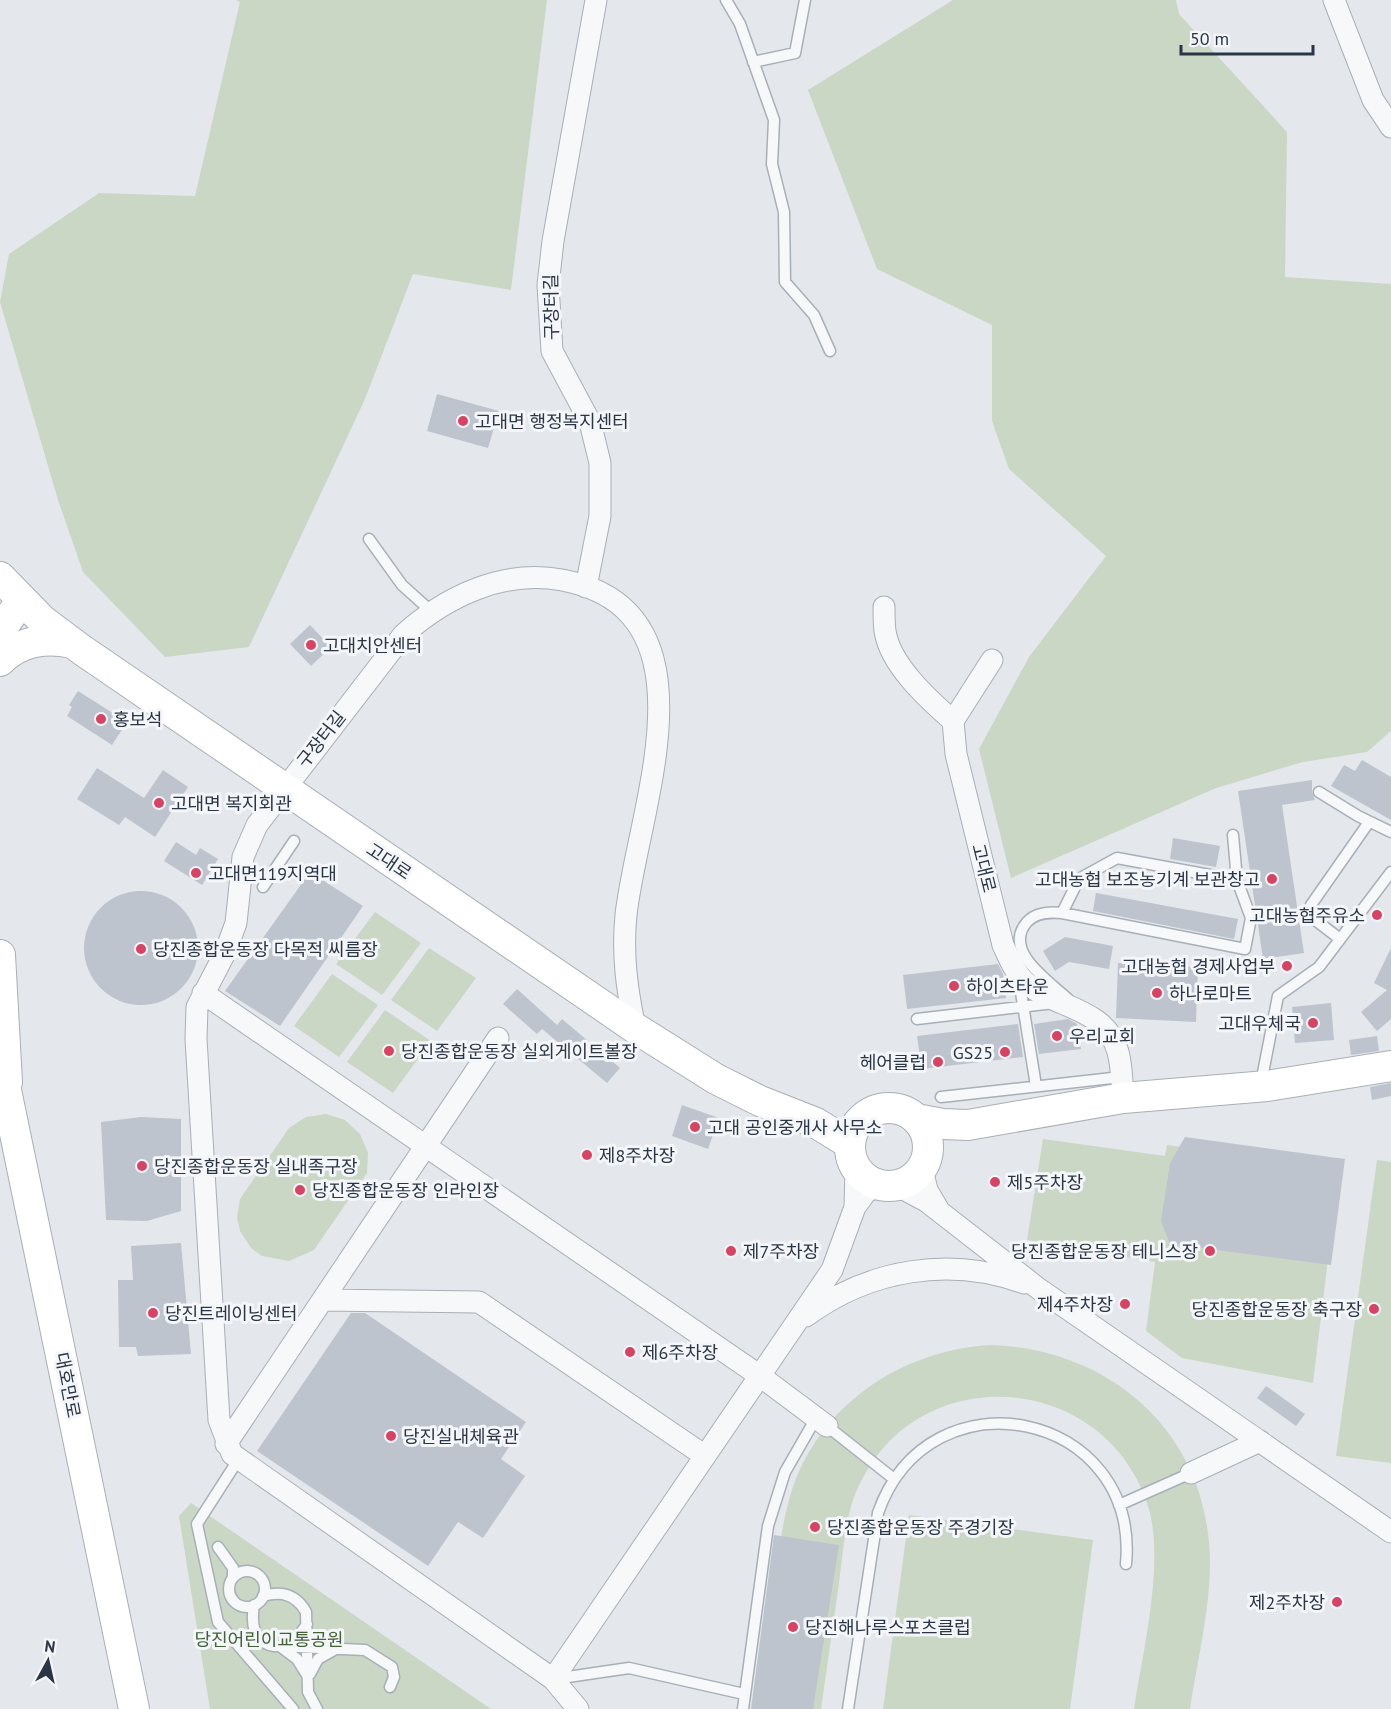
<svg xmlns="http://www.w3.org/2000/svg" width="1391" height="1709" font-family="'PT Sans','Noto Sans KR',sans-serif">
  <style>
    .green { fill: #cad7c4 }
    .building { fill: #bdc4cd }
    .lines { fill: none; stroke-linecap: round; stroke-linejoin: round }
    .lane-casing { stroke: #a8afb7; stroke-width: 13 }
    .street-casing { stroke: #a8afb7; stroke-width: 23 }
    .secondary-casing { stroke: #a8afb7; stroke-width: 32 }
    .lane { stroke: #f7f8fa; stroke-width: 10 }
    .street { stroke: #f7f8fa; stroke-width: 21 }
    .secondary { stroke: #fff; stroke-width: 30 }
    .poi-dot { fill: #d74362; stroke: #f4f6f9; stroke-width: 2 }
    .labels { text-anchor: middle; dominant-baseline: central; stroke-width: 6; stroke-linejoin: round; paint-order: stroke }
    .street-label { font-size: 18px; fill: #2a3646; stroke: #f4f6f9 }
    .poi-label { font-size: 18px; fill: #2a3646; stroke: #f4f6f9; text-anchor: start }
    .park-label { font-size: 18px; fill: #416336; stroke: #f4f6f9 }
  </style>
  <rect width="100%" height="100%" fill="#e4e8ec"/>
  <path class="green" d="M 236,0 L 547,0 L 511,290 L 413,274 L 365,399 L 249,647 L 165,657 L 83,572 L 58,500 L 0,302 L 9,254 L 99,193 L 195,196 L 240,2 Z
    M 953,0 L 1176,0 L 1179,14 L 1287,132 L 1285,277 L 1391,284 L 1391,731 L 1367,752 L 1303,762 L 1216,788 L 1011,878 L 979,749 L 1029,657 L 1106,556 L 1009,469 L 992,421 L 992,325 L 877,269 L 808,90 Z
    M 375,912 L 421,943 L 382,995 L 336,964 Z
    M 429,948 L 476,978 L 437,1031 L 391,1000 Z
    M 332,974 L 378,1005 L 339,1057 L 294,1026 Z
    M 385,1010 L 431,1041 L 393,1093 L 347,1062 Z
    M 326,1114 L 345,1120 L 360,1134 L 368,1153 L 367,1173 L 314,1250 L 289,1261 L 262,1256 L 251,1248 L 240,1231 L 237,1218 L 240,1199 L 289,1128 L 306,1117 Z
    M 1043,1139 L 1165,1156 L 1167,1145 L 1339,1168 L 1313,1383 L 1182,1358 L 1146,1331 L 1155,1262 L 1027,1240 Z
    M 1377,1160 L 1391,1162 L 1391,1463 L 1336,1456 Z
    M 991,1345 C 1105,1349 1199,1425 1209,1542 C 1214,1595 1198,1656 1190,1709 L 1134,1709 C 1143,1651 1166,1557 1147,1503 C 1105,1377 931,1358 865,1474 C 845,1507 844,1546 839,1583 C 833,1625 827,1667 821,1709 L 757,1709 C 763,1665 769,1622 776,1578 C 779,1551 782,1523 790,1497 C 816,1407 900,1350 991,1345 Z
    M 191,1503 L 491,1709 L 210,1709 L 179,1516 Z
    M 909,1515 L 1093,1540 L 1070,1709 L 883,1709 Z"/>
  <path class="building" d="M 437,394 L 499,411 L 488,448 L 427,431 Z
    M 310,625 L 331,647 L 311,666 L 290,644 Z
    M 78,691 L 127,722 L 112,745 L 67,716 L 72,707 L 69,705 Z
    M 1362,760 L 1391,777 L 1391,820 L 1331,786 L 1344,765 L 1355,771 Z
    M 97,768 L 144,798 L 163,770 L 188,787 L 155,837 L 125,817 L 119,825 L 77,799 Z
    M 1312,780 L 1312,792 L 1315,800 L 1282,805 L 1304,953 L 1263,959 L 1238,791 Z
    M 1173,838 L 1220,846 L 1216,867 L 1170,859 Z
    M 176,842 L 196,855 L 200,848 L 218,859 L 202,885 L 164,861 Z
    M 310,872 L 363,906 L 280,1026 L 225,991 Z
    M84 948a57 57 0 1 1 114 0a57 57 0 1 1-114 0Z
    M 1096,893 L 1238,919 L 1234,939 L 1093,911 Z
    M 1065,937 L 1113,946 L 1109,969 L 1069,962 L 1055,971 L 1043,951 Z
    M 1391,948 L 1391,1019 L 1377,1031 L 1361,1012 L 1387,990 L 1374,983 Z
    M 1118,963 L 1198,967 L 1196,1022 L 1116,1018 Z
    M 998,964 L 1003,974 L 1006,998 L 907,1009 L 903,975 Z
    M 517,989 L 557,1025 L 562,1019 L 620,1068 L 607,1083 L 542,1029 L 537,1034 L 503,1004 Z
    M 1331,1003 L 1334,1040 L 1295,1043 L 1292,1007 Z
    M 1068,1019 L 1077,1024 L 1081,1049 L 1039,1054 L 1034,1024 Z
    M 1018,1024 L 1023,1057 L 922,1069 L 917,1036 Z
    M 1377,1036 L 1379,1051 L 1351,1055 L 1349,1040 Z
    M 1391,1083 L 1391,1096 L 1372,1100 L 1370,1087 Z
    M 682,1105 L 719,1118 L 708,1149 L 672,1136 Z
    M 141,1117 L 181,1119 L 181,1211 L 147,1221 L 106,1220 L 101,1122 Z
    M 1185,1137 L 1345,1159 L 1331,1265 L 1170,1244 L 1161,1221 L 1170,1163 Z
    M 181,1243 L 191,1354 L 138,1356 L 136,1347 L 119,1347 L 118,1280 L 133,1280 L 131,1246 Z
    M 351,1313 L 365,1313 L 526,1422 L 501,1459 L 525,1476 L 483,1538 L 458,1522 L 428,1566 L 257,1451 Z
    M 1266,1386 L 1305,1414 L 1296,1426 L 1257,1398 Z
    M 774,1535 L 839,1545 L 813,1709 L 751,1709 Z"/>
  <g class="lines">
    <g class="lane-casing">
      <path id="lane" d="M 726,0 L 740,24 L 774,120 L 772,164 L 784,212 L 785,282 L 814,315 L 830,351
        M 753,62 L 795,53 L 805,0
        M 369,539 L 402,585 L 432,612
        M 1319,792 L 1358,816 L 1391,832
        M 1233,835 L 1237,880
        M 263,887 L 294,841
        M 1062,913 L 1079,879 L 1117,858 L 1237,880 L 1251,918 L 1245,949 L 1062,913 C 1050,912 1036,912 1027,922 C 1001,952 1052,983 1070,1001
        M 1340,939 L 1310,916 L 1311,905 L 1369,822
        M 1019,980 L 1036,1086
        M 917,1019 L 1054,1003
        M 1261,1083 L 1278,996 L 1319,967 L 1391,872
        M 941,1097 L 1121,1077
        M 827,1426 L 894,1479
        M 238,1460 L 197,1524 L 218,1622 L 293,1709
        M 1119,1505 L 1191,1473
        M 218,1547 L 233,1568 L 233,1577
        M229 1589a18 18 0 1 1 36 0a18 18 0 1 1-36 0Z
        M 263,1596 C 281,1591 296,1594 306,1612 L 308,1692 L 317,1709
        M 254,1605 C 251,1623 253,1643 274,1646 L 365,1650 L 392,1667 L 394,1677 L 390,1687
        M 281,1646 L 298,1637 L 307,1624
        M 281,1647 L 297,1659 L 307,1675
        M 310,1674 L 318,1659 L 334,1650
        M 554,1679 L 629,1668 L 744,1694
        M 743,1709 L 768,1526 L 785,1472 L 816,1418
        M 848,1709 L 878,1513 C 929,1367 1140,1411 1126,1564"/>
    </g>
    <g class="street-casing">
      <path id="street" d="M 1334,0 L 1373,100 L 1391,127
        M 586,587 L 600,516 L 600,463 L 590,422 L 552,351 L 548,285 L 553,241 L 596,0
        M 884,607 C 884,615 884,624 885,631 C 890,665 929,700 953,721 L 956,754 L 1003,945 C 1009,958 1014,971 1024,981 C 1053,1009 1106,1006 1118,1052 C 1122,1066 1122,1084 1123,1098
        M 953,721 L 992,660
        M 203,993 L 760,1376 L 827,1426
        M 922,1169 L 927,1190 L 937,1207
        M 896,1185 L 926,1201 L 1039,1289 L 1391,1532
        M 855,1207 L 866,1192 L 879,1185
        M 323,1300 L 479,1302 L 705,1456
        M 806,1316 C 870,1269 950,1256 1024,1283
        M 226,1444 L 498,1038
        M 1191,1473 L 1260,1441
        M 553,1679 L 232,1454 L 219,1420 L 196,1039 L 197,1007 L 225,953 L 236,923 L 243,857 L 257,825 L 404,634 C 447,596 504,569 562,580 C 723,610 637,811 626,915 C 622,954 627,990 635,1028
        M 578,1709 L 553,1679 L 832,1270 L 855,1207 L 856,1168"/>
    </g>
    <g class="secondary-casing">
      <path id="secondary" d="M 0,577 L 42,620 L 82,650 L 635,1028 L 716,1079 L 760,1101 L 816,1123 L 850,1144
        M 0,631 L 21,601
        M 0,661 C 20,641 45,637 72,643
        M 0,955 L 7,1082
        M 0,1061 L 134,1709
        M850 1147a39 39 0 1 1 78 0a39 39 0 1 1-78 0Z
        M 916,1119 L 943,1124 L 968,1125 L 1123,1098 L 1267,1086 L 1391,1066"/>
    </g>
    <use href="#lane" class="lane"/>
    <use href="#street" class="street"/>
    <use href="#secondary" class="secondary"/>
  </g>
  <g class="poi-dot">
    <circle cx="463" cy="421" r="6"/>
    <circle cx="311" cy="645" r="6"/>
    <circle cx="101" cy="719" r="6"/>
    <circle cx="159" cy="803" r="6"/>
    <circle cx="196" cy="873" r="6"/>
    <circle cx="1272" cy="879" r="6"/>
    <circle cx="1377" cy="915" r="6"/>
    <circle cx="141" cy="949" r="6"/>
    <circle cx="1287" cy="966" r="6"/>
    <circle cx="954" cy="986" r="6"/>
    <circle cx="1157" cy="993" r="6"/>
    <circle cx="1313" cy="1023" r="6"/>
    <circle cx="1057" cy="1036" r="6"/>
    <circle cx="389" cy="1051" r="6"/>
    <circle cx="1005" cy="1052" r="6"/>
    <circle cx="938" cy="1062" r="6"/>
    <circle cx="695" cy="1127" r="6"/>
    <circle cx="587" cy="1155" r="6"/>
    <circle cx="142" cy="1166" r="6"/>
    <circle cx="995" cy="1182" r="6"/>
    <circle cx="300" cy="1190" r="6"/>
    <circle cx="731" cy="1251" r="6"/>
    <circle cx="1210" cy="1251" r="6"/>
    <circle cx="1125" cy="1304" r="6"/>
    <circle cx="1374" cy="1309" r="6"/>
    <circle cx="153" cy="1313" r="6"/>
    <circle cx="630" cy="1352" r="6"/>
    <circle cx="391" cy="1436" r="6"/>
    <circle cx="815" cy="1527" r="6"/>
    <circle cx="1337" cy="1602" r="6"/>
    <circle cx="793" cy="1627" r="6"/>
  </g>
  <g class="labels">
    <g class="street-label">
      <text transform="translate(551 307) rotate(-91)">구장터길</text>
      <text transform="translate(321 739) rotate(-52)">구장터길</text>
      <text transform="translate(389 861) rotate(34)">고대로</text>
      <text transform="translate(984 868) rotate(76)">고대로</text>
      <text transform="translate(68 1385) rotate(79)">대호만로</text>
    </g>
    <g class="poi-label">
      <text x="475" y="421">고대면 행정복지센터</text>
      <text x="323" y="645">고대치안센터</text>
      <text x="113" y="719">홍보석</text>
      <text x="171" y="803">고대면 복지회관</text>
      <text x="208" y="873">고대면119지역대</text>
      <text x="1260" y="879" text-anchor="end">고대농협 보조농기계 보관창고</text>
      <text x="1365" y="915" text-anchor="end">고대농협주유소</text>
      <text x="153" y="949">당진종합운동장 다목적 씨름장</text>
      <text x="1275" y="966" text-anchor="end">고대농협 경제사업부</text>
      <text x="966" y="986">하이츠타운</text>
      <text x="1169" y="993">하나로마트</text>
      <text x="1301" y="1023" text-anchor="end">고대우체국</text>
      <text x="1069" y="1036">우리교회</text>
      <text x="401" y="1051">당진종합운동장 실외게이트볼장</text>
      <text x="993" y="1052" text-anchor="end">GS25</text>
      <text x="926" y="1062" text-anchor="end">헤어클럽</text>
      <text x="707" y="1127">고대 공인중개사 사무소</text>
      <text x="599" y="1155">제8주차장</text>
      <text x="154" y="1166">당진종합운동장 실내족구장</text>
      <text x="1007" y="1182">제5주차장</text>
      <text x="312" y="1190">당진종합운동장 인라인장</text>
      <text x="743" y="1251">제7주차장</text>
      <text x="1198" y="1251" text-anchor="end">당진종합운동장 테니스장</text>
      <text x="1113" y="1304" text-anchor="end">제4주차장</text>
      <text x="1362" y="1309" text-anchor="end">당진종합운동장 축구장</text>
      <text x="165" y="1313">당진트레이닝센터</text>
      <text x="642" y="1352">제6주차장</text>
      <text x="403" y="1436">당진실내체육관</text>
      <text x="827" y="1527">당진종합운동장 주경기장</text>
      <text x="1325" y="1602" text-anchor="end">제2주차장</text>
      <text x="805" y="1627">당진해나루스포츠클럽</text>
    </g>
    <g class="park-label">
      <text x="269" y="1639">당진어린이교통공원</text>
    </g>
  </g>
  <g transform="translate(48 1661) rotate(8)" stroke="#f4f6f9" stroke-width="4.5" paint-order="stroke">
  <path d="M0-4.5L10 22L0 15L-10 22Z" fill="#2a3646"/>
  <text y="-9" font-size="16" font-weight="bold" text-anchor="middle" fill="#2a3646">N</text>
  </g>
  <path d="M1181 45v9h132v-9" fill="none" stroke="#2a3646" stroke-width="3"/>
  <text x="1190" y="45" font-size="18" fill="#2a3646" stroke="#f4f6f9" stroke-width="4.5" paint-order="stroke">50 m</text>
</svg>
